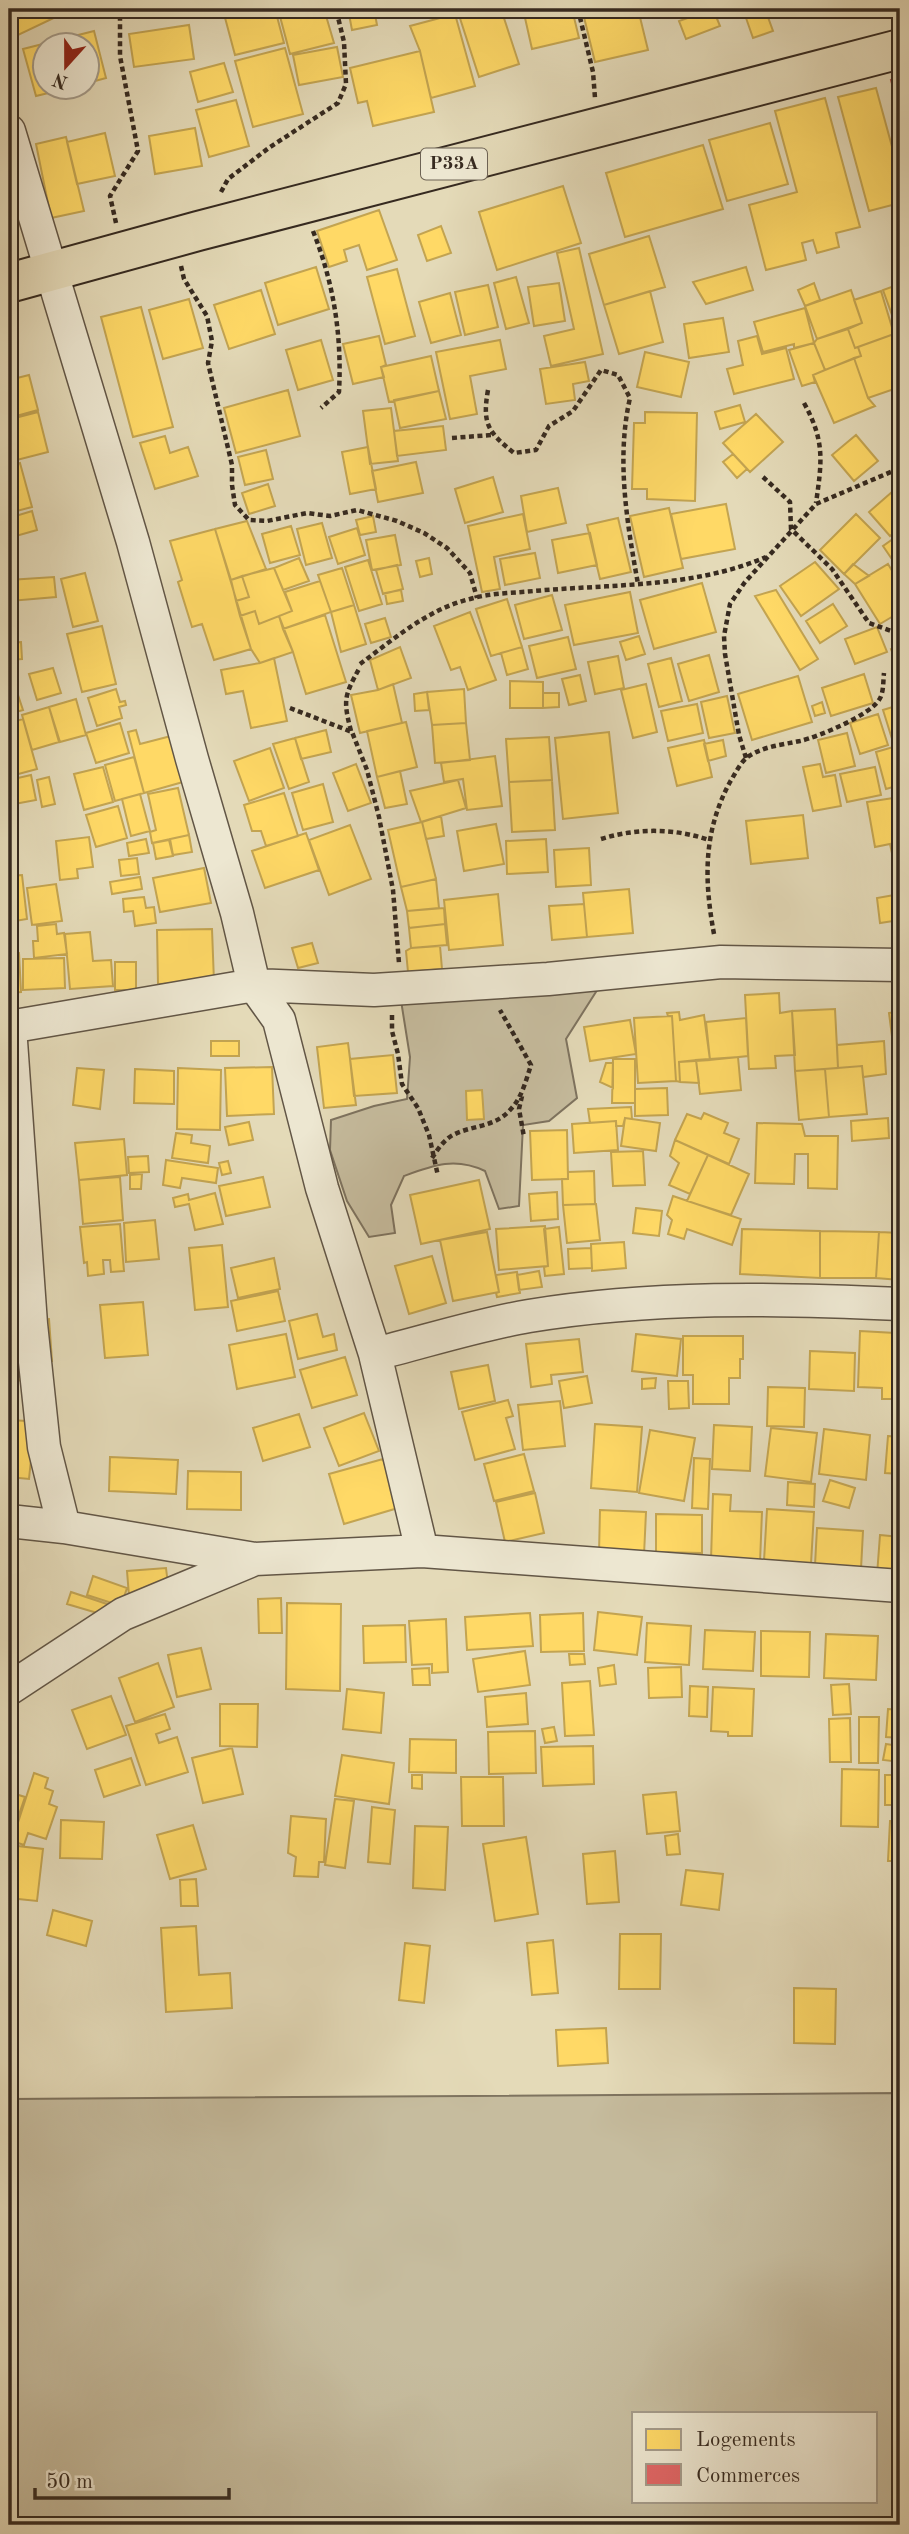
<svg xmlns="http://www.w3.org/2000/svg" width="909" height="2534" font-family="'Old Standard TT',serif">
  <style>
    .green { fill: #c6bc9e; stroke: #7e735f; stroke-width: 2; fill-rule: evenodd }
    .homes { fill: #ffd966; stroke: #c3a451; stroke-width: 2 }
    .shops { fill: #e06666; stroke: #ad5451; stroke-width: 2 }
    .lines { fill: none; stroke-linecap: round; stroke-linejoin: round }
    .minor-casing { stroke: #625646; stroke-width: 35 }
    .major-casing { stroke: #362a20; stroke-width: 42 }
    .path { stroke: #362a20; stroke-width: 4.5; stroke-dasharray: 5 3.5; stroke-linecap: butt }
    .minor { stroke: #ede7d1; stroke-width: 32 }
    .major { stroke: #e4dab8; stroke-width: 38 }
    .labels { text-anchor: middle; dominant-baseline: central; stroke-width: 7; stroke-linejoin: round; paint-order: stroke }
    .shield { fill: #ede7d1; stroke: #6d6355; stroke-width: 2 }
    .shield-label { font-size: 19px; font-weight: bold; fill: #362a20 }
  </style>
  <rect width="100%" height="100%" fill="#e4dab8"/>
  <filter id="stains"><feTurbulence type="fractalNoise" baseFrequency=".00286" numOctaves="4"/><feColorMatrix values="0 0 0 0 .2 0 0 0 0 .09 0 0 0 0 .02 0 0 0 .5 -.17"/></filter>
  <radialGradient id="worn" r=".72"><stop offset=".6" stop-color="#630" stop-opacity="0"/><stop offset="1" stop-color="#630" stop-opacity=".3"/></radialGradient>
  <path class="green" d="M 608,973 L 566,1039 L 577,1098 L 549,1121 L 523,1125 L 519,1206 L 499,1209 L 485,1171 C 455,1157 434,1165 404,1176 L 391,1205 L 395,1233 L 369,1237 L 347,1201 L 330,1150 L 331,1120 L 374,1106 L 407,1099 L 410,1057 L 399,988 Z
    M 900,2093 L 900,2525 L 9,2525 L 9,2099 ZM 634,2413 L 876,2413 L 876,2501 L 634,2501 Z"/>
  <path class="homes" d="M 9,9 L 57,9 L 60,15 L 16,36 L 9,21 Z
    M 61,9 L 89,9 L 62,14 Z
    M 243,9 L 275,9 L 284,43 L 235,55 L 224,14 Z
    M 278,9 L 324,9 L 334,43 L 290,54 Z
    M 348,9 L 374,9 L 377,25 L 352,30 Z
    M 457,9 L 501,9 L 519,64 L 479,77 Z
    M 523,9 L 572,9 L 579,38 L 532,49 Z
    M 582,9 L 638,9 L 648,50 L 595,62 Z
    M 713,9 L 720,26 L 686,39 L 679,21 Z
    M 765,9 L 773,31 L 753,38 L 745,15 Z
    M 455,14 L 475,86 L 431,98 L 420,51 L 410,26 Z
    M 189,25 L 194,59 L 134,67 L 129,34 Z
    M 94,31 L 106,78 L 88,83 L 88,46 L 46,46 L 46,88 L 69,88 L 36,96 L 23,49 Z
    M 337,47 L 343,77 L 299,85 L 293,55 Z
    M 285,48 L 303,114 L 253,127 L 235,61 Z
    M 420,51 L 434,112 L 373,126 L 367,101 L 358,103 L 350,68 Z
    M 224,63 L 233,92 L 198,102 L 190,72 Z
    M 876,88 L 900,176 L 900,203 L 869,211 L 838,97 Z
    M 825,98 L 860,227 L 836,233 L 839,247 L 817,253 L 813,240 L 802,243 L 806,260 L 766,270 L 749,205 L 797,192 L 775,111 Z
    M 236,100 L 249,146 L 209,157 L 196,110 Z
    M 770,123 L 788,184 L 727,201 L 709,140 Z
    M 195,128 L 202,166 L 155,174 L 149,136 Z
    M 105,133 L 115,176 L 77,184 L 67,142 Z
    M 66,137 L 84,211 L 51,218 L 36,144 Z
    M 703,145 L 723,209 L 625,237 L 606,173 Z
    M 563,186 L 581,243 L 497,270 L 479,212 Z
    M 379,210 L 397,260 L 367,270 L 359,245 L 344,250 L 347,261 L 329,267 L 317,231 Z
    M 441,226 L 451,253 L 427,261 L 418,235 Z
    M 649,236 L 665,287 L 604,305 L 589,254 Z
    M 579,248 L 603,354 L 551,366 L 544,336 L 574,329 L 557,253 Z
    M 316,267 L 329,309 L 278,325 L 265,283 Z
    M 746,267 L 753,290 L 706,304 L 693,282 Z
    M 397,269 L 415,336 L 385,344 L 367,277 Z
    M 516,277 L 529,323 L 506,329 L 494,283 Z
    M 559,283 L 565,321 L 534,326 L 528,287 Z
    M 814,283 L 820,300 L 805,306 L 798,290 Z
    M 900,284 L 900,325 L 896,326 L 883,290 Z
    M 488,285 L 498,327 L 465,335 L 455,292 Z
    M 261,290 L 275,334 L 229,349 L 214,305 Z
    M 851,290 L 862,323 L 817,339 L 805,306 Z
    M 650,291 L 663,342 L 619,354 L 604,305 Z
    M 881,291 L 894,334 L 855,348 L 848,329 L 862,323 L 854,300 Z
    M 450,293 L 461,335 L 431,343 L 419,302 Z
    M 189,299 L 203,348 L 163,359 L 149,310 Z
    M 141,307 L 173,427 L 133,437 L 101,317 Z
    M 805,308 L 814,343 L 794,348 L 794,344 L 763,352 L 754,322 Z
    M 723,318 L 729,352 L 689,358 L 684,324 Z
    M 848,329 L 855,348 L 858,347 L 861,356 L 825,370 L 814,343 L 817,339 Z
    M 894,334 L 900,351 L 900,387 L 868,398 L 854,358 L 861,356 L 858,347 Z
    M 379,336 L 386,365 L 381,367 L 384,377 L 353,384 L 343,344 Z
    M 757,336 L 762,354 L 786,348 L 794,379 L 734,394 L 727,369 L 743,365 L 738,341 Z
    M 321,340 L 333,380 L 298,390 L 286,350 Z
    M 500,340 L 506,369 L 470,376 L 477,414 L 450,419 L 436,352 Z
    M 814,343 L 825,370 L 813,375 L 815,382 L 802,386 L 789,350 Z
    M 645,352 L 689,362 L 681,397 L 637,387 Z
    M 431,356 L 439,391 L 389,402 L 381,367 Z
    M 854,358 L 868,398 L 875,406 L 834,423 L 813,375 Z
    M 585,362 L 589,381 L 573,384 L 575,400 L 546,404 L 540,369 Z
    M 29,375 L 38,410 L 9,418 L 9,380 Z
    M 288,390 L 300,436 L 236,453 L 224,408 Z
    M 439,391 L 446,419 L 400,428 L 394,400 Z
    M 740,405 L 745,422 L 720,429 L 715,412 Z
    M 391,408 L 398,461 L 370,464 L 363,411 Z
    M 38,412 L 48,452 L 9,462 L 9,423 L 12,422 L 11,419 Z
    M 645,412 L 697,413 L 695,501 L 647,499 L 647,489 L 632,489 L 634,423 L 645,423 Z
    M 756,414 L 783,442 L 750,472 L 723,443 Z
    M 443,426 L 446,450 L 397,456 L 394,431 Z
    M 856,435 L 878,461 L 854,481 L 832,455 Z
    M 165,436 L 170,453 L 188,447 L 198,476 L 155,489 L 140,443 Z
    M 368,447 L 376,489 L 350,494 L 342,452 Z
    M 266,450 L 273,479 L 245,485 L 238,457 Z
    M 733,454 L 747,469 L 737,478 L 723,462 Z
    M 416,462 L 423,493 L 378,502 L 372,471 Z
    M 20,463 L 32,507 L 9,513 L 9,466 Z
    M 493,477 L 503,512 L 465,523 L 455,489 Z
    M 268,484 L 275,506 L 249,514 L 242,493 Z
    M 900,485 L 900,528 L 890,536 L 869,512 Z
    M 558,488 L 566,523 L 527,532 L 521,496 Z
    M 726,504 L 735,549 L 681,559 L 671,514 Z
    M 669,508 L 683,568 L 644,577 L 630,516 Z
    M 32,511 L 37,530 L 9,538 L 9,518 Z
    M 523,514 L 530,549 L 494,557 L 500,589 L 482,592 L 468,526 Z
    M 856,514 L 880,538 L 844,574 L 820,550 Z
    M 373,516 L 376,532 L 360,535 L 356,520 Z
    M 618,518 L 631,572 L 600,579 L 587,525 Z
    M 247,521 L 266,569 L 231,580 L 215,529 Z
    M 322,523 L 332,558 L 306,565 L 297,529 Z
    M 291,526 L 300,555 L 270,563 L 262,534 Z
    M 357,528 L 365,555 L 338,564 L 329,537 Z
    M 215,529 L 251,649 L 214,660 L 202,624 L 192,627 L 178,582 L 182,580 L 170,541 Z
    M 590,533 L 597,565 L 558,573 L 552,540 Z
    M 900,534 L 900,571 L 883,546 Z
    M 395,535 L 401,565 L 372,570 L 366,540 Z
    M 535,553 L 540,578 L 505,585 L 500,559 Z
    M 299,558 L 309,581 L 283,590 L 274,568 Z
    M 429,558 L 432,574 L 420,577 L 416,561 Z
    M 368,560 L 382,604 L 359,611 L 345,567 Z
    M 815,562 L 839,589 L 801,616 L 780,586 Z
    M 853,564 L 869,576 L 855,584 L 844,574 Z
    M 888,564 L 900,584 L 900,612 L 880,624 L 855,584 Z
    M 397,565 L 403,589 L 383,594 L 376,570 Z
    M 274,568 L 292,611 L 259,624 L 255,611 L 240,616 L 236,601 L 249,597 L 242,576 Z
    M 342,568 L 354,605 L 331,612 L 318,575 Z
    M 85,573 L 98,621 L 73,627 L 61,579 Z
    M 242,576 L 249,597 L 236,601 L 231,580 Z
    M 54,577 L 56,597 L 10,601 L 9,580 Z
    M 320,581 L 331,612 L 283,629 L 279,616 L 292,611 L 285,592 Z
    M 702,583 L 716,632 L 654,649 L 640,600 Z
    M 401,590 L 403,601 L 387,604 L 385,593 Z
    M 776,590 L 818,659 L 800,670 L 755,596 Z
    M 630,592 L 638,633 L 574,645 L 565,605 Z
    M 552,595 L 562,630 L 524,639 L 515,605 Z
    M 507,599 L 522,647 L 491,656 L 476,609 Z
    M 833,604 L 847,626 L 820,643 L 806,621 Z
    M 354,605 L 366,644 L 341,652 L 331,612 Z
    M 255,611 L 259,624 L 279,616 L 293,652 L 260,663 L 251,649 L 240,616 Z
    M 470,612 L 496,680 L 468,690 L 460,667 L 451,670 L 434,626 Z
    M 325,615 L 346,682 L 306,694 L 293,652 L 283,629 Z
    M 385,618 L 391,637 L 371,643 L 365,624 Z
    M 102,626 L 116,684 L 82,692 L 67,634 Z
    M 877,627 L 887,652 L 855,664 L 845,639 Z
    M 639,636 L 645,654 L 626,660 L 620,642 Z
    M 568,637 L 576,669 L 537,678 L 529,646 Z
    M 21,642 L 22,659 L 9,660 L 9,643 Z
    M 900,646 L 900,673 L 891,649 Z
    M 400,647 L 411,678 L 378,690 L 370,660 Z
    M 522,647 L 528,669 L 507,675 L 501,653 Z
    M 709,655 L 719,692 L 689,701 L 678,664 Z
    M 618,656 L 624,688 L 595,694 L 588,662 Z
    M 274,658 L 287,721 L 251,728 L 243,691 L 226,694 L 221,670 L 260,663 Z
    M 671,658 L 682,701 L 659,707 L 648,664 Z
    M 53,668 L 61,693 L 37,700 L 29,674 Z
    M 864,674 L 873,703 L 831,716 L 822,688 Z
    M 580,675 L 586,701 L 569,705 L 562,679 Z
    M 798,676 L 812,722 L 752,740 L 738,694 Z
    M 510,681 L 543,682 L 543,708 L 510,708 Z
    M 393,684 L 402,723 L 360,733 L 351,695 L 378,690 Z
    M 646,684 L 657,732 L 633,738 L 621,690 Z
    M 15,686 L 23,710 L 9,714 L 9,687 Z
    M 116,689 L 120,702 L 125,701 L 126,705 L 119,707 L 122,718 L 97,726 L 88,698 Z
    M 464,689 L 466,723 L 432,725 L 427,692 Z
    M 427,692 L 429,710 L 415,711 L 414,694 Z
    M 543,693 L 559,693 L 559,707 L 543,708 Z
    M 727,696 L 735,733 L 709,738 L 701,702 Z
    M 76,699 L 86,735 L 60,742 L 49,707 Z
    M 822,702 L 825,713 L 815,716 L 812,706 Z
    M 697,704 L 703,733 L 668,741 L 661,711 Z
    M 899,705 L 900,740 L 893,742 L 883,710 Z
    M 49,707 L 59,742 L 32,750 L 22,715 Z
    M 878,714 L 888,745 L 860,754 L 850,723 Z
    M 23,719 L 37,769 L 11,776 L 9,723 Z
    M 406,722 L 417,767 L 377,777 L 367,731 Z
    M 120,723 L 129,753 L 96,763 L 86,733 Z
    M 466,723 L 470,760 L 435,763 L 432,725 Z
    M 136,730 L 140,744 L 171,736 L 183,782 L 144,793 L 128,732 Z
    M 326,730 L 331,752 L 301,759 L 295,738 Z
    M 609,732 L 618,813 L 563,819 L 555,738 Z
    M 847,733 L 855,766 L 826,773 L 818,740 Z
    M 549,737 L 552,780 L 509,782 L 506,739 Z
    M 295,738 L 309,782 L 289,789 L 273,744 Z
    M 704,740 L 712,777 L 677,786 L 668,748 Z
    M 723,740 L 726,756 L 708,761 L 704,744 Z
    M 900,745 L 900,785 L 886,789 L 876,752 Z
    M 270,748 L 284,788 L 249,801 L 234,761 Z
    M 495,756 L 502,806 L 467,810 L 463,779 L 444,782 L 441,763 Z
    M 134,757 L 144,793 L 115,801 L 105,765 Z
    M 356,764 L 371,803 L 348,811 L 333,773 Z
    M 820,764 L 823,777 L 835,775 L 841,806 L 813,811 L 803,767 Z
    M 103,767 L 113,802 L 84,810 L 74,774 Z
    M 875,767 L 881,795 L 847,802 L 840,774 Z
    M 400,771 L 407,804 L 385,808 L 377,777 Z
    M 31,775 L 36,800 L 9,805 L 9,780 Z
    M 49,777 L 55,804 L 42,807 L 37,780 Z
    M 458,780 L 466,808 L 421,822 L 410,791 Z
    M 552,780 L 555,830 L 512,832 L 509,782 Z
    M 323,784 L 333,822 L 303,830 L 292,793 Z
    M 178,788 L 189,835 L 152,843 L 150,832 L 156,830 L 148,794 Z
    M 284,793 L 298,836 L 266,846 L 261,831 L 252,831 L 244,805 Z
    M 140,794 L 150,831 L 131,836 L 122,799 Z
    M 900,797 L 900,856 L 893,858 L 890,844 L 875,847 L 867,802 Z
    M 118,806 L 127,838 L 96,847 L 86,815 Z
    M 803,815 L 808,858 L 751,864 L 746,821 Z
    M 441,816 L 444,836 L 426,839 L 422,822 Z
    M 422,822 L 436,879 L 401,887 L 388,830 Z
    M 496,824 L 504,864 L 464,871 L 457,831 Z
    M 350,825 L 371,879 L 329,895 L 309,840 Z
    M 306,833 L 319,870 L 265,888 L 252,851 Z
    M 189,835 L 192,852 L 173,855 L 170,839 Z
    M 89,837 L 93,867 L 77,869 L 78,878 L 60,880 L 56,841 Z
    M 146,839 L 149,853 L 129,856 L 127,843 Z
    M 546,839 L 548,872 L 507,874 L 506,841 Z
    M 169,840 L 173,856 L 156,859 L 153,843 Z
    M 589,848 L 591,885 L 556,887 L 554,850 Z
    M 137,858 L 139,874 L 121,876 L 119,860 Z
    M 204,868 L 211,903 L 160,912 L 153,878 Z
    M 22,875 L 27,919 L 9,922 L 9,876 Z
    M 140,877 L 142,889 L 112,894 L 110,882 Z
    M 436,879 L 439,908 L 407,911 L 401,887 Z
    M 56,884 L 62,921 L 32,925 L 27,888 Z
    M 629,889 L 633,933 L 587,937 L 583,893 Z
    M 498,894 L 503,945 L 449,950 L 444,900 Z
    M 900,894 L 900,920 L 880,923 L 877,898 Z
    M 144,897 L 146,908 L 154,907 L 156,923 L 135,926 L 133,911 L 124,912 L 123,899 Z
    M 584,904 L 587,937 L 552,940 L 549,906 Z
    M 444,908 L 445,924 L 409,928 L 407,911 Z
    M 56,924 L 57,934 L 64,933 L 67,954 L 34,958 L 33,941 L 38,941 L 37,926 Z
    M 445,924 L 447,945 L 411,948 L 409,928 Z
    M 212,929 L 214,982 L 158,984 L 157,930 Z
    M 90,932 L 93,961 L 111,960 L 113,986 L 70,989 L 65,934 Z
    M 312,943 L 318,963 L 298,968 L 292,948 Z
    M 440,946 L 442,969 L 408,972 L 406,951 L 411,948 Z
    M 19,953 L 21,992 L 9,993 L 9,954 Z
    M 64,958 L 65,988 L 23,990 L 23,959 Z
    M 115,962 L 136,962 L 136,990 L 115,990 Z
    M 779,993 L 780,1013 L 792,1011 L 795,1055 L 775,1056 L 776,1068 L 749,1069 L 745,995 Z
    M 835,1009 L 838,1068 L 795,1071 L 792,1011 Z
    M 900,1011 L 900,1043 L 893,1044 L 889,1013 Z
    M 679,1012 L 680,1020 L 704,1015 L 710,1060 L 679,1062 L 680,1082 L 676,1081 L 672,1016 L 668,1016 L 667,1013 Z
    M 672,1016 L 676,1081 L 638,1083 L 634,1018 Z
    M 746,1018 L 748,1056 L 710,1060 L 706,1022 Z
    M 630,1020 L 636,1054 L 590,1061 L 584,1027 Z
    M 211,1041 L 239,1041 L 239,1056 L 211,1056 Z
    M 884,1041 L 886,1074 L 863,1077 L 862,1066 L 838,1068 L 837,1045 Z
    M 348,1043 L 356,1105 L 324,1108 L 317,1047 Z
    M 900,1043 L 900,1088 L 893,1044 Z
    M 393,1055 L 397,1093 L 354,1096 L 350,1059 Z
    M 738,1057 L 741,1090 L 700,1094 L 696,1060 Z
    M 613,1059 L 635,1059 L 635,1103 L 612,1103 Z
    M 696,1060 L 699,1083 L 680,1082 L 679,1062 Z
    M 606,1063 L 613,1063 L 613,1088 L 600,1082 Z
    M 862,1066 L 867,1114 L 829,1117 L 825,1069 Z
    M 272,1067 L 274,1114 L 227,1116 L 225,1068 Z
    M 77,1068 L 104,1070 L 100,1109 L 73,1105 Z
    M 178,1068 L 221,1070 L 220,1130 L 177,1129 Z
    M 135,1069 L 174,1071 L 174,1104 L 134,1103 Z
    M 825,1069 L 829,1117 L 799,1120 L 795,1071 Z
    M 667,1088 L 668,1115 L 635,1116 L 635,1089 Z
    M 482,1090 L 484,1119 L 467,1120 L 466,1091 Z
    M 631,1107 L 632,1119 L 625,1118 L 623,1126 L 616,1126 L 616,1121 L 590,1123 L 588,1109 Z
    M 704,1113 L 728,1123 L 724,1133 L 739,1139 L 729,1164 L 675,1140 L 687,1114 L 701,1119 Z
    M 625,1118 L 660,1123 L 656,1151 L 621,1146 Z
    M 888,1118 L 889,1138 L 852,1141 L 851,1121 Z
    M 616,1121 L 618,1150 L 574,1153 L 572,1124 Z
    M 249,1122 L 253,1140 L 229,1145 L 225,1127 Z
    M 757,1123 L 802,1124 L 805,1136 L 838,1136 L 837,1189 L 808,1188 L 808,1154 L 795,1154 L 794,1184 L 755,1183 Z
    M 567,1130 L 568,1179 L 532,1180 L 530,1131 Z
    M 176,1133 L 192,1135 L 191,1143 L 210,1146 L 208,1163 L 172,1158 Z
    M 124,1139 L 127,1175 L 79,1180 L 75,1143 Z
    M 675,1140 L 708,1155 L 690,1194 L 669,1185 L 679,1163 L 670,1156 Z
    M 643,1151 L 645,1185 L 613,1186 L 611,1152 Z
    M 708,1155 L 749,1174 L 731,1215 L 687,1201 Z
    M 148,1156 L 149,1172 L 129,1173 L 128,1157 Z
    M 166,1160 L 218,1168 L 216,1183 L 182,1178 L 180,1188 L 163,1185 Z
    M 228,1161 L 231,1173 L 222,1175 L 219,1163 Z
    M 594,1171 L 595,1204 L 563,1205 L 562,1179 L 568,1179 L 568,1172 Z
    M 142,1174 L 141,1189 L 130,1189 L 130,1175 Z
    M 120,1177 L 123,1220 L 83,1224 L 79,1180 Z
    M 263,1177 L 270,1207 L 226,1216 L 219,1186 Z
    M 479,1180 L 490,1229 L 421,1244 L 410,1195 Z
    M 557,1192 L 558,1219 L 531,1221 L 529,1194 Z
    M 215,1193 L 223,1224 L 195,1230 L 189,1204 L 175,1207 L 173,1198 L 188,1194 L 189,1200 Z
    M 673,1196 L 741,1219 L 732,1245 L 687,1229 L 684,1239 L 668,1234 L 672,1220 L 667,1215 Z
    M 596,1204 L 600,1240 L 567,1243 L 563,1205 Z
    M 636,1208 L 662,1211 L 659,1236 L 633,1233 Z
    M 155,1220 L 159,1259 L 126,1262 L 124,1223 Z
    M 120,1224 L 124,1271 L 111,1272 L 110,1260 L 103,1260 L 104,1274 L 88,1276 L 87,1262 L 84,1263 L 80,1227 Z
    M 545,1226 L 548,1266 L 499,1270 L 496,1229 Z
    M 559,1227 L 564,1274 L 545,1276 L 544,1267 L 548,1266 L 544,1229 Z
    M 742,1229 L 820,1231 L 820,1278 L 740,1274 Z
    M 820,1231 L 879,1232 L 876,1278 L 820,1278 Z
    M 487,1232 L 499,1292 L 453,1301 L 440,1240 Z
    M 879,1232 L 900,1233 L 900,1280 L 876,1278 Z
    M 624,1242 L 626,1268 L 592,1271 L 591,1244 Z
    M 222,1245 L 228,1307 L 195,1310 L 189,1248 Z
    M 591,1248 L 592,1268 L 569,1269 L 568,1249 Z
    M 432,1256 L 446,1303 L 409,1314 L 395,1266 Z
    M 274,1258 L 280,1289 L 238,1298 L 231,1268 Z
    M 539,1271 L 542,1287 L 519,1290 L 517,1275 Z
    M 517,1272 L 520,1293 L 497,1297 L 496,1293 L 499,1292 L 496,1275 Z
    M 22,1273 L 24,1298 L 9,1300 L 9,1274 Z
    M 278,1291 L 285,1321 L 237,1331 L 231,1301 Z
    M 143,1302 L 148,1355 L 105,1358 L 100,1305 Z
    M 317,1314 L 323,1337 L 334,1334 L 337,1350 L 298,1359 L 289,1321 Z
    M 49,1319 L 52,1361 L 9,1363 L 9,1322 Z
    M 860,1331 L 895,1333 L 892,1399 L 882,1399 L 882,1388 L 858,1387 Z
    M 286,1334 L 295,1377 L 237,1389 L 229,1345 Z
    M 636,1334 L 681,1339 L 677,1376 L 632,1371 Z
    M 683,1336 L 743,1336 L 743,1359 L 740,1359 L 740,1378 L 729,1378 L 729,1404 L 693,1404 L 693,1375 L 683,1375 Z
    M 579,1339 L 583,1372 L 551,1375 L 552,1384 L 531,1387 L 526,1344 Z
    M 895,1340 L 900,1340 L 900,1385 L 893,1385 Z
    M 810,1351 L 855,1353 L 854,1391 L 809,1389 Z
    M 345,1357 L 357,1395 L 312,1408 L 300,1370 Z
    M 488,1365 L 495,1401 L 459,1409 L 451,1372 Z
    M 9,1367 L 26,1367 L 26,1380 L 9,1381 Z
    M 587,1376 L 592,1403 L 564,1408 L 559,1381 Z
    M 656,1378 L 655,1388 L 642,1389 L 642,1379 Z
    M 668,1381 L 688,1381 L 689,1408 L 669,1409 Z
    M 768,1387 L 805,1388 L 804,1427 L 767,1426 Z
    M 508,1400 L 513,1416 L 506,1418 L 515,1449 L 475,1460 L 462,1412 Z
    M 560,1401 L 565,1446 L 523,1450 L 518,1405 Z
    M 364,1413 L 379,1451 L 339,1466 L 324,1428 Z
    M 299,1414 L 310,1447 L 263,1461 L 253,1428 Z
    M 9,1420 L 27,1421 L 34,1430 L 29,1479 L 9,1477 Z
    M 595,1424 L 642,1427 L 637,1492 L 591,1488 Z
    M 714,1425 L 752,1427 L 750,1471 L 712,1469 Z
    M 771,1428 L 817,1433 L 811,1482 L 765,1476 Z
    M 824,1429 L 870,1435 L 866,1480 L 819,1474 Z
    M 650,1430 L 695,1438 L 684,1501 L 639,1493 Z
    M 888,1436 L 900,1437 L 900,1474 L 885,1473 Z
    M 524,1454 L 534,1491 L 494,1501 L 484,1464 Z
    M 110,1457 L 178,1460 L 176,1494 L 109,1491 Z
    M 694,1458 L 710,1459 L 708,1509 L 692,1508 Z
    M 383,1459 L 398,1508 L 344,1524 L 329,1474 Z
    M 188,1471 L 241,1472 L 241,1510 L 187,1509 Z
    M 830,1480 L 855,1488 L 849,1508 L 823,1501 Z
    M 788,1482 L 815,1484 L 814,1507 L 787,1505 Z
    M 535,1493 L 544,1533 L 505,1542 L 496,1502 Z
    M 713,1494 L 731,1495 L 730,1511 L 762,1512 L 760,1562 L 711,1560 Z
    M 767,1509 L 814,1512 L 811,1564 L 764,1561 Z
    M 600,1510 L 646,1512 L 644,1555 L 599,1553 Z
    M 656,1514 L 702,1515 L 702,1553 L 656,1552 Z
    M 817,1528 L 863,1531 L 861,1569 L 815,1565 Z
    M 880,1535 L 900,1537 L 900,1576 L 877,1575 Z
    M 166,1568 L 169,1593 L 129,1596 L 127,1571 Z
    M 93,1576 L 127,1588 L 121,1606 L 87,1595 Z
    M 71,1592 L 107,1604 L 104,1615 L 67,1604 Z
    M 281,1598 L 282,1633 L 259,1633 L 258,1599 Z
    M 287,1603 L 341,1604 L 340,1691 L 286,1689 Z
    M 598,1612 L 642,1617 L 637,1655 L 594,1650 Z
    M 530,1613 L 533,1646 L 467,1650 L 465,1617 Z
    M 583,1613 L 584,1651 L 541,1652 L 540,1615 Z
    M 446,1619 L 448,1672 L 432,1673 L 432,1664 L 412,1665 L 409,1621 Z
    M 647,1623 L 691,1626 L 689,1665 L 645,1662 Z
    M 405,1625 L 406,1662 L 364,1663 L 363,1626 Z
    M 705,1630 L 755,1632 L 753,1671 L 703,1669 Z
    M 761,1631 L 810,1632 L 809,1677 L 761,1676 Z
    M 826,1634 L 878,1636 L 876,1680 L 824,1678 Z
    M 897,1638 L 900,1639 L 900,1682 L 892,1681 Z
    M 201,1648 L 211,1689 L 177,1697 L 168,1655 Z
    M 525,1651 L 530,1685 L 478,1692 L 473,1659 Z
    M 569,1654 L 584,1654 L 585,1664 L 570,1665 Z
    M 158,1663 L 174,1707 L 135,1722 L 119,1678 Z
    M 614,1665 L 616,1684 L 600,1686 L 598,1668 Z
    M 681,1667 L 682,1697 L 649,1698 L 648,1668 Z
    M 429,1668 L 430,1685 L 413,1685 L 412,1669 Z
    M 590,1681 L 594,1735 L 565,1736 L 562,1683 Z
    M 849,1684 L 851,1714 L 833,1715 L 831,1685 Z
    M 895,1685 L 900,1685 L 900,1699 L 894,1699 Z
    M 690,1686 L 708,1687 L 707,1717 L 689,1716 Z
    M 713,1687 L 754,1689 L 752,1736 L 728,1736 L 728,1732 L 711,1731 Z
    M 347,1689 L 384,1693 L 381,1733 L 343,1729 Z
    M 526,1693 L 528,1724 L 487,1727 L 485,1697 Z
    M 111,1696 L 126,1735 L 87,1749 L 72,1710 Z
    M 220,1704 L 258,1704 L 257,1747 L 220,1746 Z
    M 888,1709 L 900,1710 L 900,1738 L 886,1737 Z
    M 165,1714 L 170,1729 L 156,1734 L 159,1743 L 177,1737 L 188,1772 L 146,1785 L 126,1726 Z
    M 859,1717 L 879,1717 L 878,1763 L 859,1763 Z
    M 850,1718 L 851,1762 L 830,1762 L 829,1719 Z
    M 554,1727 L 557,1741 L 545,1743 L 542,1729 Z
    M 535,1731 L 536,1773 L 489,1774 L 488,1732 Z
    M 410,1739 L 456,1740 L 456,1773 L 409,1772 Z
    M 886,1744 L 900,1746 L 900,1762 L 883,1760 Z
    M 593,1746 L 594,1784 L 543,1786 L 541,1747 Z
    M 232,1748 L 243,1794 L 203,1803 L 192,1758 Z
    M 342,1755 L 394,1763 L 389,1804 L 335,1796 Z
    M 131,1758 L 140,1785 L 104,1797 L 95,1770 Z
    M 900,1767 L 900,1805 L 885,1805 L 885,1775 L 899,1775 Z
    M 842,1769 L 879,1770 L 878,1827 L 841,1826 Z
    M 34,1773 L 48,1778 L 45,1788 L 53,1791 L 49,1804 L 57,1807 L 46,1839 L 28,1833 L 24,1845 L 12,1841 Z
    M 412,1775 L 422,1775 L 422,1789 L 412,1788 Z
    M 461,1777 L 503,1777 L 504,1826 L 462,1826 Z
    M 9,1792 L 25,1797 L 12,1835 L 9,1834 Z
    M 676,1792 L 680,1831 L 647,1834 L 643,1795 Z
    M 335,1799 L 354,1801 L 345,1868 L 325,1865 Z
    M 372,1807 L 395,1810 L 390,1864 L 368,1862 Z
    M 291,1816 L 326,1819 L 324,1862 L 319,1862 L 318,1877 L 294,1876 L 296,1857 L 288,1853 Z
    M 61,1820 L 104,1822 L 102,1859 L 60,1858 Z
    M 890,1821 L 900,1821 L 900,1861 L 888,1861 Z
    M 193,1825 L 206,1869 L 170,1879 L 157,1835 Z
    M 415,1826 L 448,1827 L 445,1890 L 413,1888 Z
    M 678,1834 L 680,1854 L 667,1855 L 665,1836 Z
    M 526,1837 L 538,1914 L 495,1921 L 483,1844 Z
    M 9,1845 L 43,1849 L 37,1901 L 9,1898 Z
    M 615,1851 L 619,1902 L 587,1904 L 583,1854 Z
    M 686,1870 L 723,1874 L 719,1910 L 681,1905 Z
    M 196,1879 L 198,1906 L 181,1906 L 180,1880 Z
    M 53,1910 L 92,1921 L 86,1946 L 47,1935 Z
    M 196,1926 L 199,1975 L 230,1973 L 232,2008 L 166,2012 L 161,1928 Z
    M 620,1934 L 661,1934 L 660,1989 L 619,1989 Z
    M 553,1940 L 558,1993 L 532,1995 L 527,1943 Z
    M 405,1943 L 430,1946 L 424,2003 L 399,2000 Z
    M 9,1967 L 17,1969 L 9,2016 Z
    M 794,1988 L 836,1989 L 835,2044 L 794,2043 Z
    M 606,2028 L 608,2063 L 558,2066 L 556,2030 Z"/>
  <path class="shops" d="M 900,77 L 900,115 L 891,80 Z"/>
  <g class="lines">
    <g class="minor-casing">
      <path id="minor" d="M 9,131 L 133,542 L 192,759 L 237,913 L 254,985 L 279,1020 L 322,1188 L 375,1354 L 422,1551
        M 9,1027 L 254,985 L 374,990 L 548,979 L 721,962 L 900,965
        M 10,1027 L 31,1324 L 44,1447 L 64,1527
        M 375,1354 C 424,1342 480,1324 529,1316 C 651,1296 777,1298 900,1304
        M 9,1521 L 64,1527 L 255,1559 L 422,1551 L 900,1586
        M 9,1689 L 123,1614 L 255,1559"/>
    </g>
    <g class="major-casing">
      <path id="major" d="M 9,283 L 198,231 L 900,49"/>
    </g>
    <path class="path" d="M 578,9 L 593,72 L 595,98
      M 893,9 L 900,13
      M 221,192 L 228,179 L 270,147 L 338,103 L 346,84 L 344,42 L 336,9
      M 116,223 L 110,196 L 138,151 L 120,56 L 120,9
      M 313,231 C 334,284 342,336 339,392 L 321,408
      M 181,266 L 184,279 L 207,316 L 212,341 L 208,363 L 232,465 L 232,485 L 235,505 L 249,520 L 267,521 L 307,513 L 330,516 L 357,510 L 397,521 L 424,533 L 447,548 L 470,573 L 477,598
      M 488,390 C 482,424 488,432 514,453 L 536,450 L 549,426 L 573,411 L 601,370 L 618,375 L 630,398 C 616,459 627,523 638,584
      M 804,403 C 825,441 822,461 816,503
      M 452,438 L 492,435
      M 763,477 L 790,502 L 791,529 L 832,569 L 869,623 L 894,632 L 900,628
      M 360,664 C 394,639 428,609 470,599 C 490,593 513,593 534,591 C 612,584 694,588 766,557
      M 290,708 L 352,732 L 367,770 L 379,817 L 393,890 L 399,963
      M 351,731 C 343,700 344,696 360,667
      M 746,758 L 739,735 L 725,654 L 724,636 L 730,604 L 745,582 L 816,504 L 900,468
      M 601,839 C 636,828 674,828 709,840
      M 714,934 C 704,880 703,832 730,782 C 735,774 741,761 749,756 C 765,746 781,745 800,741 C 818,737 870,715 879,700 C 884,693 883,681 884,673
      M 392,1015 L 392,1031 L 398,1054 L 402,1084 L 418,1108 L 429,1135 L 438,1176
      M 522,1096 L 519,1109 L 524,1137
      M 432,1158 C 438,1149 445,1138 455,1134 C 474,1125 495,1127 510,1110 C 522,1098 526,1080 531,1065 L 500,1010"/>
    <use href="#minor" class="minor"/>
    <use href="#major" class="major"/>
  </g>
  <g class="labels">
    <rect class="shield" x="421" y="148.5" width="66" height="31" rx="5"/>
    <g class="shield-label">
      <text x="454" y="164">P33A</text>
    </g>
  </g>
  <rect width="909" height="2534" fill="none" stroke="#e4dab8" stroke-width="35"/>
  <rect x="10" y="10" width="888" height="2513" fill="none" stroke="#362a20" stroke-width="3.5"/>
  <rect x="18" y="18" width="874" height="2499" fill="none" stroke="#362a20" stroke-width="2"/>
  <rect x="632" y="2412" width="245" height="91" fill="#ede7d1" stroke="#a49b8a" stroke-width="2"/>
  <rect x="646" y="2429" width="35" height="21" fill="#ffd966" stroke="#a49b8a" stroke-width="2"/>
  <text x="696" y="2446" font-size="21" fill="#362a20">Logements</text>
  <rect x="646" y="2464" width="35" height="21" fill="#e06666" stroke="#a49b8a" stroke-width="2"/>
  <text x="696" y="2482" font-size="21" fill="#362a20">Commerces</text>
  <g transform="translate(66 66) rotate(201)"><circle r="33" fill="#ede7d1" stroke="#a49b8a" stroke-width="2"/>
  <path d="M0-5L12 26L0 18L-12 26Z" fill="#8f2418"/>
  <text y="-10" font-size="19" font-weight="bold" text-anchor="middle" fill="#362a20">N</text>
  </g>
  <path d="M35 2488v10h194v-10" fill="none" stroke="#362a20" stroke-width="3.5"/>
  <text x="46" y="2488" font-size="21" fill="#362a20" stroke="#ede7d1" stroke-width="5" paint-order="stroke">50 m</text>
  <rect width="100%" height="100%" filter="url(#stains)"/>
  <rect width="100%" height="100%" fill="url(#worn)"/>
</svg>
